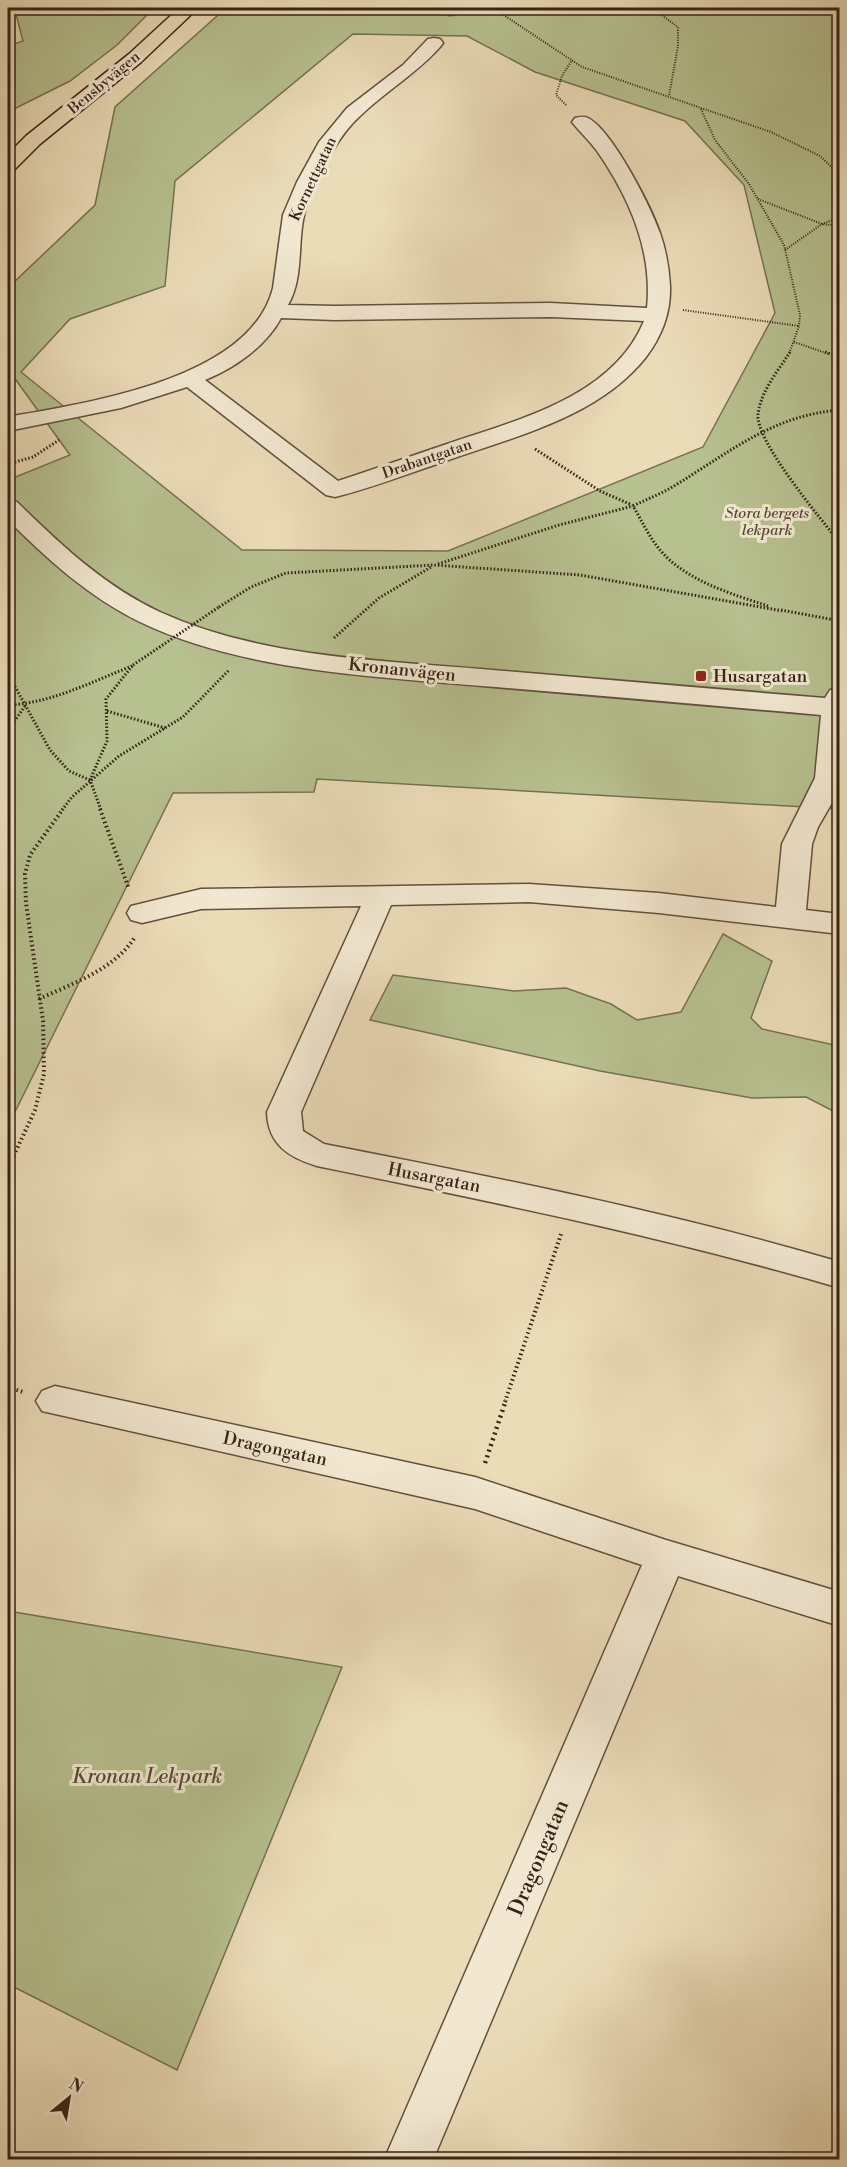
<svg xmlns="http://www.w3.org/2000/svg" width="847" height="2167" font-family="'Libre Bodoni',serif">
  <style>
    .green { fill: #b7c08f; stroke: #767153; stroke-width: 1.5; fill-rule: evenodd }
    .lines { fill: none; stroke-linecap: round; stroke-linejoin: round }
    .minor-casing { stroke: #62503f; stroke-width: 3 }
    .major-casing { stroke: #352217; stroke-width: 3 }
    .path-far3 { stroke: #352217; stroke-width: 2; stroke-dasharray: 1 1.5; stroke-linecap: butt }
    .path-far2 { stroke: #352217; stroke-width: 3; stroke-dasharray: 1.5 2; stroke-linecap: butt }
    .path-far1 { stroke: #352217; stroke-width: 4; stroke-dasharray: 1.5 3; stroke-linecap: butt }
    .path { stroke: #352217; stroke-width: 4.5; stroke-dasharray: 2 4; stroke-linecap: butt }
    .minor { fill: #f2e8d1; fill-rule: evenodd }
    .major { fill: #ebdcb8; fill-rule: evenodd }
    .path-bridge { stroke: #352217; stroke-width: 3; stroke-dasharray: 1.5 2; stroke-linecap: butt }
    .poi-dot { fill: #8f2418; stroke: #f2e8d1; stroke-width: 2 }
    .labels { text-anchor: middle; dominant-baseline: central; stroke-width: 6; stroke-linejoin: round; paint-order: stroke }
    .far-street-label { font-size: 15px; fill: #352217; stroke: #f2e8d1 }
    .far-park-label { font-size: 15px; font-style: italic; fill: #564a35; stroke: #f2e8d1 }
    .street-label { font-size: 18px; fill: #352217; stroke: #f2e8d1 }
    .poi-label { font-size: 18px; fill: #352217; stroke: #f2e8d1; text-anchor: start }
    .near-park-label { font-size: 21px; font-style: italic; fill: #564a35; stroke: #f2e8d1 }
    .near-street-label { font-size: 21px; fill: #352217; stroke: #f2e8d1 }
  </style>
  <rect width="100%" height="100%" fill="#ebdcb8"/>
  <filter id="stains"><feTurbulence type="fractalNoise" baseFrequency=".00333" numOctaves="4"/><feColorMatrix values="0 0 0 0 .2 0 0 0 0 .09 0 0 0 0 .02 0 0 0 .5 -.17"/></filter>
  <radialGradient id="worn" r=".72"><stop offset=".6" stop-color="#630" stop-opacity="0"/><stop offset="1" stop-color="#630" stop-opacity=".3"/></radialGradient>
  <path class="green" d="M 56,8 L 154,8 L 117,45 L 70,81 L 8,112 L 8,46 L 23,41 L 16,14 Z
    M 226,8 L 839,8 L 839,809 L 317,779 L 314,792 L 173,793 L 8,1126 L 8,480 L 70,455 L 8,369 L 8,291 L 11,285 L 95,205 L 115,107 ZM 353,34 L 467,36 L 535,72 L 685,121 L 744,185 L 775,313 L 703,447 L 448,551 L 242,550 L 21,372 L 70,319 L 165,286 L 175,181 Z
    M 723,934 L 772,961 L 751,1018 L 762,1029 L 839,1046 L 839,1114 L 806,1097 L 752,1098 L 600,1071 L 370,1020 L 393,975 L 514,991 L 566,988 L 611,1004 L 637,1020 L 681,1012 Z
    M 8,1611 L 342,1667 L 177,2070 L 8,1984 Z"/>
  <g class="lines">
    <g class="minor-casing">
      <path id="minor" d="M 8,8 L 22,8 L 19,12 L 8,14 Z
        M 434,38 L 440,39 L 443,43 L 440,47 C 416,74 386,91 360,116 C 336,138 320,172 308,202 C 295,235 306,274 288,305 L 335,306 L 551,303 L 647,308 C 653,251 629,197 597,151 C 589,140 580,132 572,122 L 575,118 C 580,117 584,116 588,118 C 612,130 651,207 660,233 C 666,250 669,268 670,286 C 671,312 662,336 646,357 C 598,418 512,437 443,462 C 407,474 371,488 335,497 L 326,495 L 187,387 L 121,408 L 8,431 L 8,417 C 86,403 250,380 273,288 L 283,215 L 297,182 L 319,142 L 347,108 L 403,65 L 428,39 ZM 551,317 L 644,321 C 613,397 517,420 447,444 C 411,456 375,469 338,481 L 205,380 C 235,368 266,346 281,318 L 335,320 Z
        M 8,500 L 17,502 C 60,544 104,586 160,612 C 259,657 374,660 481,669 C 596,679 711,689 825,698 L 830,690 L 840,688 L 840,789 L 818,827 L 812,844 L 806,910 L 840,914 L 840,934 L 659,913 L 529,902 L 391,905 L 301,1112 L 303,1131 L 324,1144 C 498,1178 670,1212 840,1262 L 840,1288 C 667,1237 493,1202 317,1166 C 288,1157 268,1144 267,1112 L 361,906 L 201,909 L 142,923 L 131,920 L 127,913 L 131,906 L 201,889 L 529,884 L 659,893 L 776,907 L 782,844 L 815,778 L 821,715 C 708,705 595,695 482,686 C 371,676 242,671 140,622 C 89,597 48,560 8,520 Z
        M 55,1386 L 475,1477 L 666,1540 L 840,1592 L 840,1626 L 678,1576 L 433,2160 L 384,2160 L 642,1565 L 475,1509 L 42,1411 L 36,1401 L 42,1391 Z"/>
    </g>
    <g class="major-casing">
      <path id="major" d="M 179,8 L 198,8 L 141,62 L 40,144 L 15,169 L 8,171 L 8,154 L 26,136 L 129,54 Z"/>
    </g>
    <path class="path-far3" d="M 406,8 L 452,16 L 467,8
      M 493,8 L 582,67 L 771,132 L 820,156 L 840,175
      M 652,8 L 678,27 L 678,46 L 669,96
      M 566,105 L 556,95 L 562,76 L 572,60
      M 701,109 L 715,140 L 749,184 L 784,245 L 800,315 L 799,326
      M 758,199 L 822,224 L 840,226
      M 785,250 L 822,224 L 840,217
      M 683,310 L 799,326 L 789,354
      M 794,342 L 829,354"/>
    <path class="path-far2" d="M 790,352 C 778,371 761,391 758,414 C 755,441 822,520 840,543
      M 825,352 L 840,357
      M 535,449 L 600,491 L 632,505
      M 8,464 L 33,457 L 59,440
      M 438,564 L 559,525 L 633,506
      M 768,606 C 732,594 686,581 660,550 C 649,537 642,521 633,506 C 647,499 661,494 674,486 C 730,452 773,415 840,410
      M 219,607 L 251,587 L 286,573 L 434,565 L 580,575 L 783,611
      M 781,610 L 840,621
      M 334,638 L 379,598 L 431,567
      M 8,674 L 50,750 L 69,771 L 90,780
      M 8,705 C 52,703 91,682 132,666
      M 107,711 L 165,728
      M 8,730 L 25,706
      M 62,810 L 72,797 L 119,756 L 183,717 L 229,670
      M 101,810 L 90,780 L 107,741 L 106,699 L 133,665"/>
    <path class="path-far1" d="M 100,809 L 129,889
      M 39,999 C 73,983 114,970 135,937
      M 8,1168 L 35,1110 L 44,1074 L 43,1021 L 26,903 L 25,874 L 30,855 L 63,809
      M 8,1387 L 23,1392
      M 505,1402 L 561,1234"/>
    <path class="path" d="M 485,1463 L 506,1400
      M 8,2144 L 24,2160"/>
    <use href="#minor" class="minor"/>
    <use href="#major" class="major"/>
    <path class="path-bridge" d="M 133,665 L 219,607"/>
  </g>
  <rect class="poi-dot" x="695" y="670" width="12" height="12" rx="3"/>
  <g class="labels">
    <g class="far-street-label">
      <text transform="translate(104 83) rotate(-40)">Bensbyvägen</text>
      <text transform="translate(313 179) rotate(-65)">Kornettgatan</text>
      <text transform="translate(427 459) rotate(-19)">Drabantgatan</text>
    </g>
    <g class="far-park-label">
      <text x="767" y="513">Stora bergets<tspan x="767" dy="17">lekpark</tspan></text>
    </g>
    <g class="street-label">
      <text transform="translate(402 670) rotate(6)">Kronanvägen</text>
      <text transform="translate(434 1178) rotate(11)">Husargatan</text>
      <text transform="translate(275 1449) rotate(12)">Dragongatan</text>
    </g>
    <g class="poi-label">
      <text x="713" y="676">Husargatan</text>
    </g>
    <g class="near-park-label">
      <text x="147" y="1777">Kronan Lekpark</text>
    </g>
    <g class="near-street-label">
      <text transform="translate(539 1858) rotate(-67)">Dragongatan</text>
    </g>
  </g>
  <rect width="847" height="2167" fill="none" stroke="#ebdcb8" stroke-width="30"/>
  <rect x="9" y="9" width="829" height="2149" fill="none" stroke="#352217" stroke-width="3"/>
  <rect x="15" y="15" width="817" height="2137" fill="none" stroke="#352217" stroke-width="1.5"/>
  <g transform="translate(69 2098) rotate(30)" stroke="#f2e8d1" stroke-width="4.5" paint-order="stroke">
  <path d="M0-4.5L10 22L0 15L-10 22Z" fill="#352217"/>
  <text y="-9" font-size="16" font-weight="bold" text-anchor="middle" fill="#352217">N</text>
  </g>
  <rect width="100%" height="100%" filter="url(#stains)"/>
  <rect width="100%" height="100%" fill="url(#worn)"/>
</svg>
